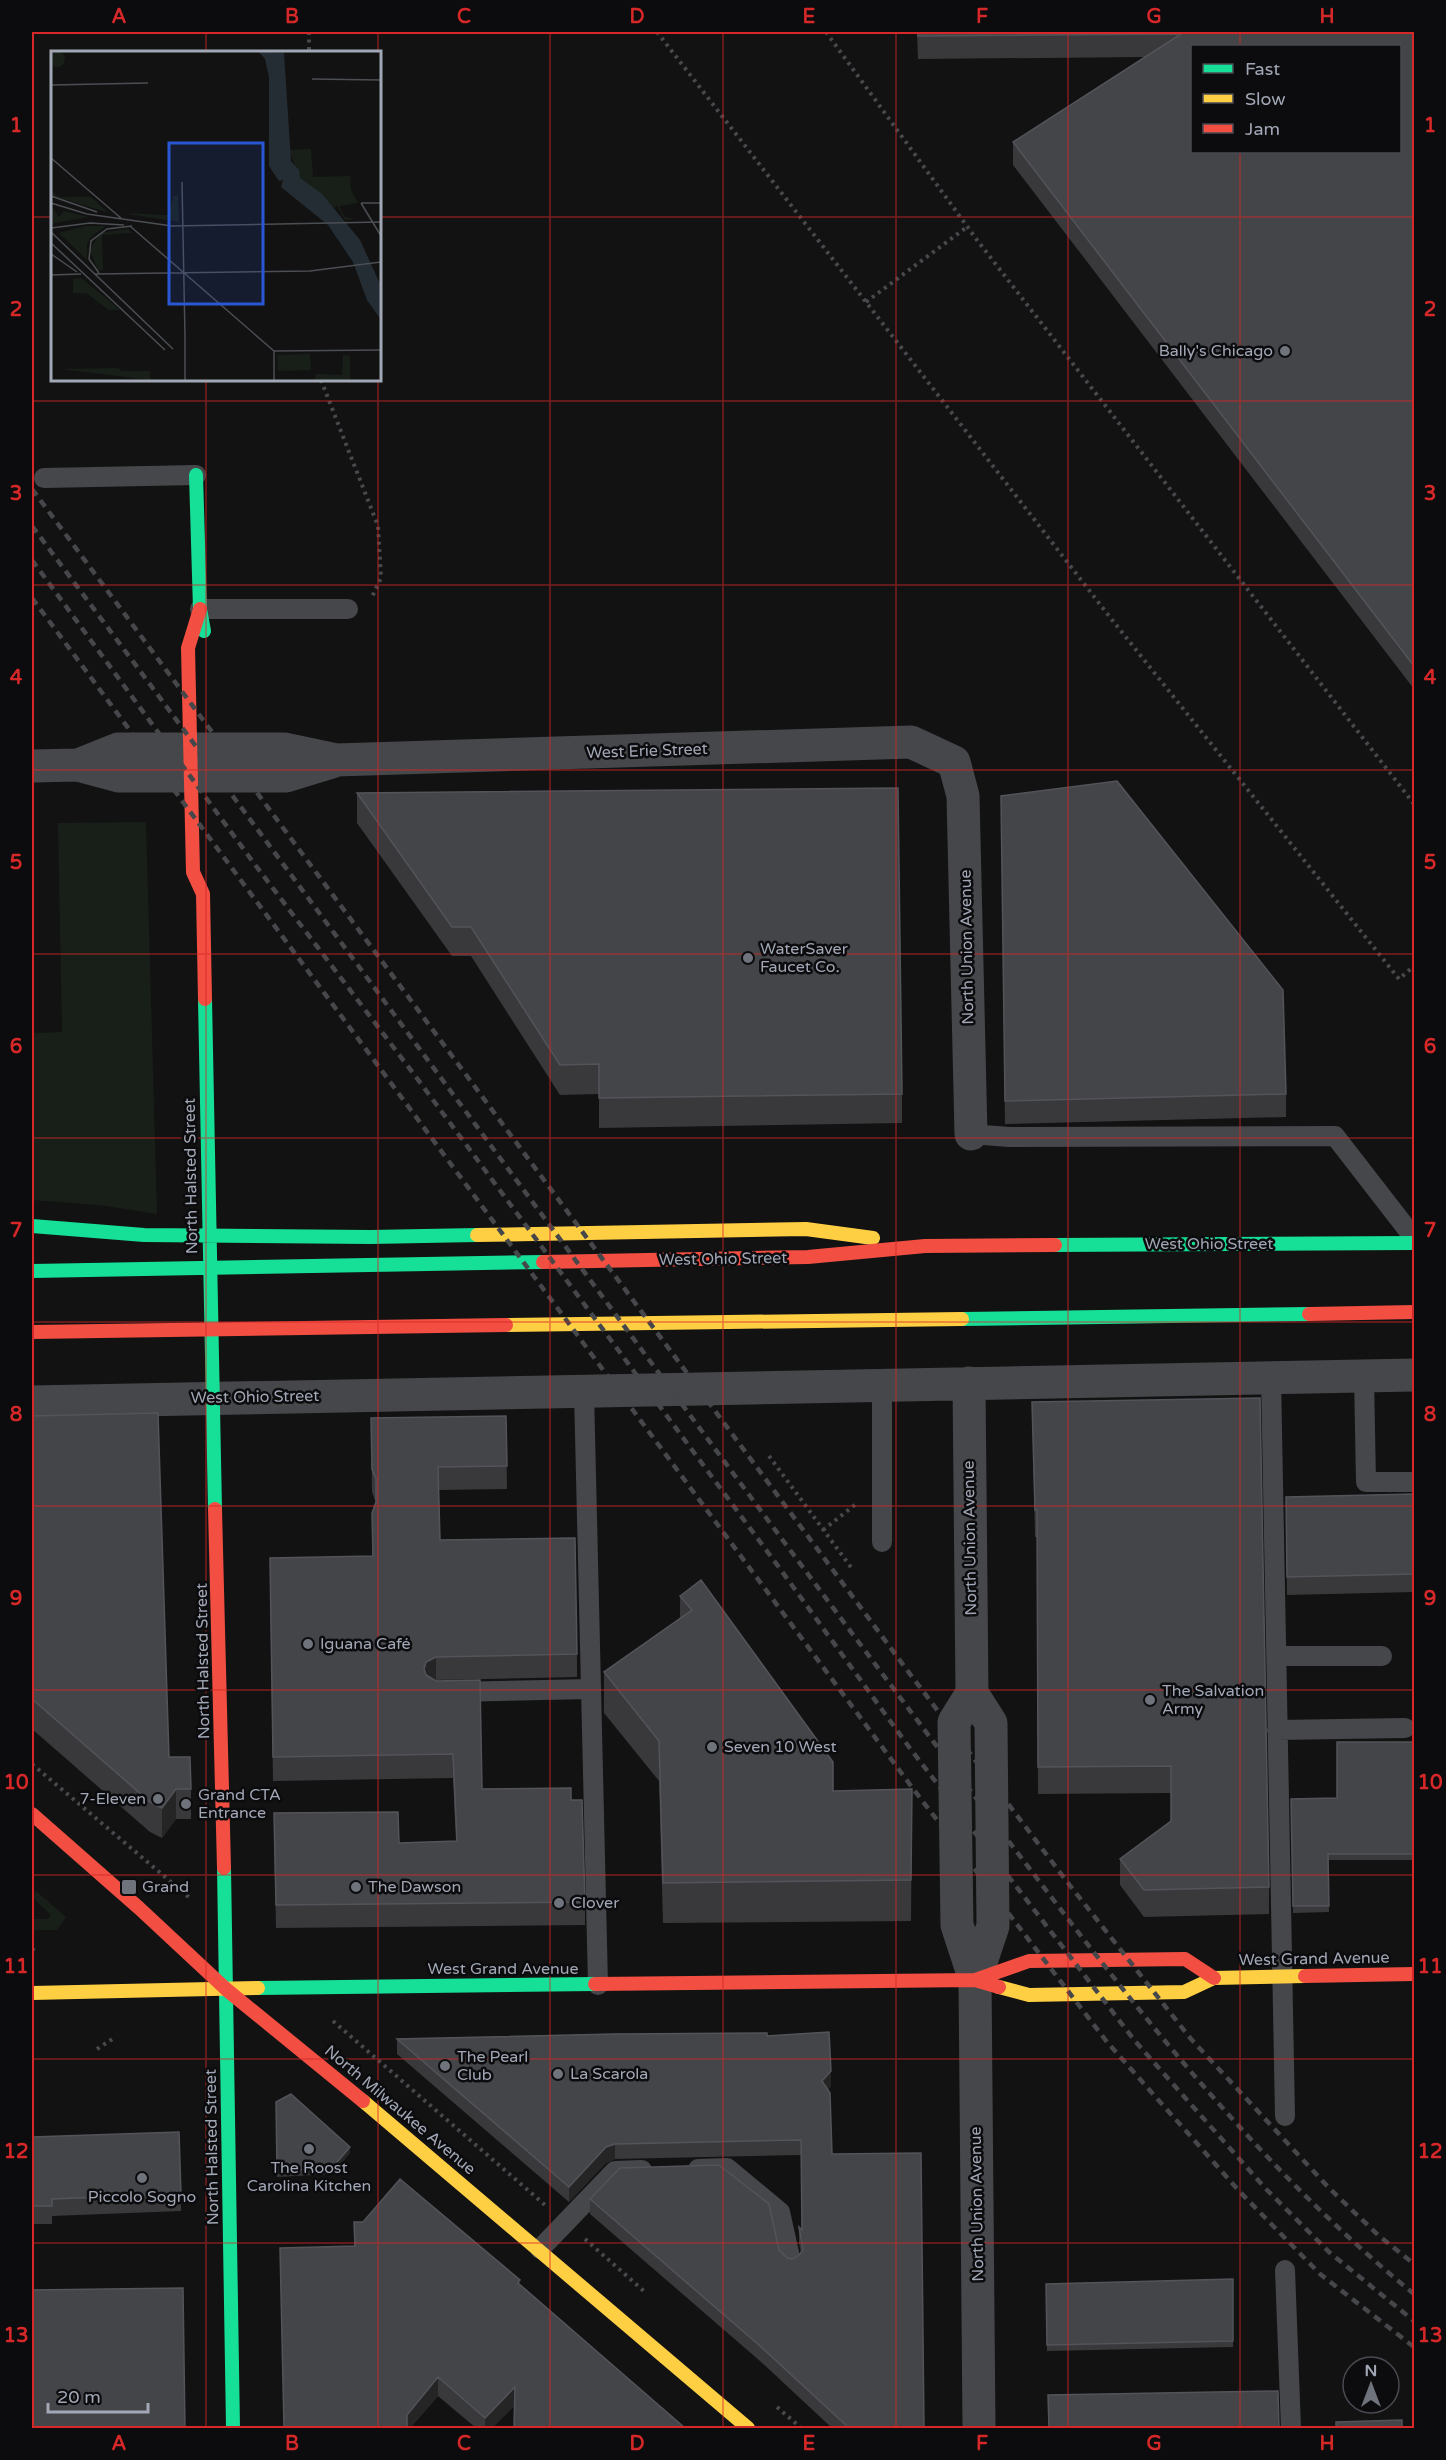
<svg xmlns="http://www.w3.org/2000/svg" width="1446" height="2460" font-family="'Varela Round',sans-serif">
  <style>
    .green { fill: #181f19 }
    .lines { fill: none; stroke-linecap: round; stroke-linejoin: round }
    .path { stroke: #47494d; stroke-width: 4; stroke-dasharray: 3 4.5; stroke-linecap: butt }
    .lane { stroke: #46474b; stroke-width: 20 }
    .street { stroke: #46474b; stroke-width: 33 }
    .fast { stroke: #16e098; stroke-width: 14 }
    .slow { stroke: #ffcf43; stroke-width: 14 }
    .jam { stroke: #f24e42; stroke-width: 14 }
    .rail { stroke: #46474a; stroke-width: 4.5; stroke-dasharray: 8 6; stroke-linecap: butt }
    .wall { fill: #39393c }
    .shaded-wall { fill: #252526 }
    .building { fill: #444549; stroke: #53545a; stroke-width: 1.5; fill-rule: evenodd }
    .grid { fill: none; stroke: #d62828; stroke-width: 1.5; stroke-opacity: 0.55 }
    .poi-dot { fill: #6f737c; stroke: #0c0c0e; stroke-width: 2 }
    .labels { text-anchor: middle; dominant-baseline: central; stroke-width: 5; stroke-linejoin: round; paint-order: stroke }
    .poi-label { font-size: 16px; fill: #a1a7b5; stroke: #0c0c0e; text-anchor: start }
    .street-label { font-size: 16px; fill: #a1a7b5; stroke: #0c0c0e }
    .inset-road { fill: none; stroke: #4b4e53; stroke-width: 1.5 }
    .view { fill: #2a57d4; fill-opacity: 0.15; stroke: #2a57d4; stroke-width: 3 }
    .inset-edge { fill: none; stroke: #a1a7b5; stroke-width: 3 }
    .neatline { fill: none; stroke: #d62828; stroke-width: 2 }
    .grid-label { font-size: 20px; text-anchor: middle; font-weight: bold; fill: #d62828 }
  </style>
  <rect width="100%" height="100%" fill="#121212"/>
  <path class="green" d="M 146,822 L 157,1214 L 99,1205 L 32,1200 L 32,1033 L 62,1032 L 58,823 Z
    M 36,1891 L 66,1917 L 57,1930 L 32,1930 L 32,1919 L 48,1919 L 51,1915 L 32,1897 Z"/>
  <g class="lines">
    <path class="path" d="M 309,32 L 309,52
      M 657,32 L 1109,616 L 1399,979 L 1414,966
      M 826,32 L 977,240 L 1414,804
      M 866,302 L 967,227
      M 321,380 L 378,526 L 381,578 L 372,597
      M 769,1456 L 853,1570
      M 823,1530 L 856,1504
      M 32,1764 L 191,1899
      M 32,1949 L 35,1951
      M 333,2021 L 545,2205
      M 97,2049 L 114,2038
      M 585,2239 L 645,2292
      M 777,2407 L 801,2428"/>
    <path class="lane" d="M 44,478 L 196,475
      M 200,609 L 348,609
      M 971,1134 L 1009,1137 L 1335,1136 L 1414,1238
      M 1364,1376 L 1366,1482 L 1414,1482
      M 1271,1378 L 1285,2116
      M 882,1385 L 882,1542
      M 584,1391 L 598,1985
      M 1276,1656 L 1382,1656
      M 455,1692 L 591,1689
      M 1277,1730 L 1405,1728
      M 698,2169 L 727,2168 L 780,2212 L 791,2262
      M 540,2249 L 615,2171 L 642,2170
      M 1285,2270 L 1291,2428"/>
    <path class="street" d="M 78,765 L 118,749 L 284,749 L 336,760 L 911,742 L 954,762 L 963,796 L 971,1134
      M 32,766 L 78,765 L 119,776 L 286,776 L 335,761
      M 969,1383 L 972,1693 L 954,1722 L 957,1925 L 975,1980 L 979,2428
      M 32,1402 L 1414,1375
      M 972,1693 L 991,1723 L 993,1926 L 975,1980"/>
    <path class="fast" d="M 196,475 L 200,609 L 204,631
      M 205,999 L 215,1509
      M 32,1226 L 144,1235 L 371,1237 L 477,1235
      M 1055,1245 L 1414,1243
      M 32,1271 L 543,1262
      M 962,1319 L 1309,1314
      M 224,1868 L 233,2428
      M 258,1988 L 595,1984"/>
    <path class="slow" d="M 477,1235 L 806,1229 L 873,1238
      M 506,1325 L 962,1319
      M 999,1987 L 1029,1995 L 1184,1992 L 1214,1978 L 1305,1976
      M 32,1993 L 258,1988
      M 363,2101 L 748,2428"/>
    <path class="jam" d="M 200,609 L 188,648 L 193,872 L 203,894 L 205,999
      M 543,1262 L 808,1257 L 925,1246 L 1055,1245
      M 1309,1314 L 1414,1312
      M 32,1332 L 506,1325
      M 215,1509 L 224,1868
      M 32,1814 L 139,1908 L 227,1990 L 363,2101
      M 1305,1976 L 1414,1974
      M 975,1980 L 1029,1961 L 1185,1959 L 1214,1978
      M 595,1984 L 975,1980 L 999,1987"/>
    <path class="rail" d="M 32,489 L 907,1670 L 1068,1883 L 1191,2039 L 1329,2188 L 1378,2235 L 1414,2264
      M 32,526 C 298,882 560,1241 825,1597 C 895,1691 965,1784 1036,1877 C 1149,2026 1268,2175 1414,2294
      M 32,560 L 253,862 L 416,1077 L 778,1566 L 909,1747 L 1135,2041 L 1265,2188 L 1329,2252 L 1414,2321
      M 32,598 L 911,1786 L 1107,2042 L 1240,2192 L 1320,2274 L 1414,2347"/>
  </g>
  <path class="wall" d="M 917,32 L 1414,32 L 1414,689 L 1013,165 L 1013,142 L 1145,57 L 918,59 Z
    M 357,793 L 902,1094 L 902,1123 L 599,1128 L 599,1094 L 560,1095 L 471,956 L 452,956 L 357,823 Z
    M 1001,796 L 1286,1094 L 1286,1117 L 1005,1124 Z
    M 1032,1402 L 1269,1887 L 1269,1914 L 1144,1917 L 1120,1885 L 1120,1859 L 1171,1821 L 1171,1793 L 1038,1794 L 1037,1537 L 1035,1537 Z
    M 32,1416 L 169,1757 L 191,1789 L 191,1819 L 176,1819 L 162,1838 L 150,1832 L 32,1729 Z
    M 506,1416 L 507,1489 L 439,1490 L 440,1540 L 577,1654 L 577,1677 L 435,1680 L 482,1789 L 571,1800 L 585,1902 L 585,1925 L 276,1928 L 274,1837 L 399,1843 L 456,1841 L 453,1778 L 273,1781 L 270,1582 L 372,1556 L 376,1503 L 372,1492 L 371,1418 Z
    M 1414,1494 L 1414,1592 L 1287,1595 L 1286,1497 Z
    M 701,1580 L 833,1791 L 912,1789 L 911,1921 L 663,1923 L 659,1781 L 604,1713 L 604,1672 L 680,1618 L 680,1596 Z
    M 1414,1742 L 1414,1860 L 1328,1860 L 1329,1912 L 1293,1913 L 1291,1799 L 1337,1798 Z
    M 767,2036 L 831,2086 L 828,2090 L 832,2154 L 924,2428 L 832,2428 L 760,2361 L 590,2214 L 590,2199 L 779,2250 L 787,2258 L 793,2259 L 799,2255 L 801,2253 L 799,2243 L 799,2227 L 802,2230 L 801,2155 L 615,2159 L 606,2163 L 569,2202 L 397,2054 L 397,2039 Z
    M 276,2102 L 350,2153 L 332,2174 L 277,2177 Z
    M 32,2137 L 181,2194 L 181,2211 L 52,2216 L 52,2224 L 32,2224 Z
    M 354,2222 L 515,2405 L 492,2428 L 476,2428 L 438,2396 L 410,2428 L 283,2428 L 354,2246 Z
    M 1233,2279 L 1233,2347 L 1047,2351 L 1046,2284 Z"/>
  <path class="shaded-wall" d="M 436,1657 L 436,1680 L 426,1686 L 424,1669 L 426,1662 Z
    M 176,1789 L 176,1819 L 162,1838 L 162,1808 Z
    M 831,2071 L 831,2086 L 822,2097 L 822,2081 Z
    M 615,2144 L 615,2159 L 606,2163 L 569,2202 L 569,2187 L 606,2147 Z
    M 350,2147 L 350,2153 L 332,2174 L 332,2168 Z
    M 438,2377 L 438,2396 L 410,2428 L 407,2428 L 407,2415 Z
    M 515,2387 L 515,2405 L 492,2428 L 485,2428 L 485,2418 Z"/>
  <path class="building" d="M 918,32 L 1414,32 L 1414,666 L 1013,142 L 1181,34 L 918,36 ZM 1192,46 L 1400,46 L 1400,152 L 1192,152 Z
    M 1117,781 L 1283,990 L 1286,1094 L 1005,1101 L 1001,796 Z
    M 898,788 L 902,1094 L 599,1098 L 599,1064 L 560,1065 L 471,927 L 452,927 L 357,793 Z
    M 1260,1398 L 1269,1887 L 1144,1890 L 1120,1859 L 1171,1821 L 1171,1766 L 1038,1767 L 1037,1510 L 1035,1510 L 1032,1402 Z
    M 158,1413 L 169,1757 L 190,1757 L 191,1789 L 176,1789 L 162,1808 L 150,1802 L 32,1699 L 32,1416 Z
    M 506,1416 L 507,1466 L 438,1467 L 440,1540 L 575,1538 L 577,1654 L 436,1657 L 426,1662 L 424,1669 L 426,1675 L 436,1681 L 480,1680 L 482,1789 L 571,1788 L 571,1800 L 582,1800 L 585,1902 L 276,1905 L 274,1813 L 398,1812 L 399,1843 L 457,1841 L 453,1754 L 273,1757 L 270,1558 L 373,1556 L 372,1513 L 376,1502 L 376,1479 L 372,1469 L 371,1418 Z
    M 1414,1494 L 1414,1574 L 1287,1577 L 1286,1497 Z
    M 701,1580 L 833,1762 L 833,1791 L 912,1789 L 911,1880 L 663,1883 L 659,1741 L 604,1672 L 692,1610 L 680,1596 Z
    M 1337,1742 L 1414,1742 L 1414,1854 L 1328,1854 L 1329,1906 L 1293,1906 L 1291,1799 L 1337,1798 Z
    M 829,2032 L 831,2071 L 822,2081 L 830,2093 L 832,2154 L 921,2153 L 924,2428 L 849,2428 L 760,2346 L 590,2199 L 620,2168 L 719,2165 L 769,2204 L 779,2250 L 787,2258 L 793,2259 L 799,2255 L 803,2250 L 799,2227 L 802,2230 L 801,2140 L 615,2144 L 606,2147 L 569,2187 L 397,2039 L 614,2034 L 767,2033 L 767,2036 Z
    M 291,2094 L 350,2147 L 332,2168 L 277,2171 L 276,2102 Z
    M 179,2132 L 181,2194 L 52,2199 L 52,2206 L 32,2206 L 32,2137 Z
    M 400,2179 L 520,2280 L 518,2283 L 685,2428 L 514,2428 L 515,2387 L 485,2418 L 438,2377 L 407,2415 L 407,2428 L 284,2428 L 280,2248 L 355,2246 L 354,2222 L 363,2222 Z
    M 1233,2279 L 1233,2341 L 1047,2345 L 1046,2284 Z
    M 183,2288 L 185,2428 L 32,2428 L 32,2290 Z
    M 1278,2391 L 1279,2428 L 1049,2428 L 1048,2395 Z
    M 1402,2420 L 1402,2428 L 1336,2428 L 1336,2422 Z"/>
  <path class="grid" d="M 206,32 L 206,52M 378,32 L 378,52M 550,32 L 550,2428M 723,32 L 723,2428M 896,32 L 896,2428M 1068,32 L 1068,2428M 1240,32 L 1240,46M 1240,152 L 1240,2428M 32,217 L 52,217M 380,217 L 1414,217M 206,380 L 206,2428M 378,380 L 378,2428M 32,401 L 1414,401M 32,585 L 1414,585M 32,770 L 1414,770M 32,954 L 1414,954M 32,1138 L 1414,1138M 32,1322 L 1414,1322M 32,1506 L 1414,1506M 32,1690 L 1414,1690M 32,1875 L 1414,1875M 32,2059 L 1414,2059M 32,2243 L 1414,2243"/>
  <g class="poi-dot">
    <circle cx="1285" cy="351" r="6"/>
    <circle cx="748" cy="958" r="6"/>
    <circle cx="308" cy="1644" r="6"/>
    <circle cx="1150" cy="1700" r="6"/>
    <circle cx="712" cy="1747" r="6"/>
    <circle cx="158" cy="1799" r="6"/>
    <circle cx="186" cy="1804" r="6"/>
    <rect x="121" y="1879" width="16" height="16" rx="3"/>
    <circle cx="356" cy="1887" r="6"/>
    <circle cx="559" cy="1903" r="6"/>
    <circle cx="445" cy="2066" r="6"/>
    <circle cx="558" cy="2074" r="6"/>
    <circle cx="309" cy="2149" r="6"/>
    <circle cx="142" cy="2178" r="6"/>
  </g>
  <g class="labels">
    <g class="poi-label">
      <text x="1273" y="351" text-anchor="end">Bally's Chicago</text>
      <text x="760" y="949">WaterSaver<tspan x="760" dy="18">Faucet Co.</tspan></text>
      <text x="320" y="1644">Iguana Café</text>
      <text x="1162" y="1691">The Salvation<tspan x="1162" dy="18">Army</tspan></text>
      <text x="724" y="1747">Seven 10 West</text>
      <text x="198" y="1795">Grand CTA<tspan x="198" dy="18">Entrance</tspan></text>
      <text x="146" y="1799" text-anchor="end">7-Eleven</text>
      <text x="142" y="1887">Grand</text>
      <text x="368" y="1887">The Dawson</text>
      <text x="571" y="1903">Clover</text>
      <text x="457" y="2057">The Pearl<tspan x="457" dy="18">Club</tspan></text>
      <text x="570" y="2074">La Scarola</text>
      <text x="309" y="2168" text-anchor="middle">The Roost<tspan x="309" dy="18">Carolina Kitchen</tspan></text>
      <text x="142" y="2197" text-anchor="middle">Piccolo Sogno</text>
    </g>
    <g class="street-label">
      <text transform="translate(647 751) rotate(-2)">West Erie Street</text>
      <text transform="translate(967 947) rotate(-91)">North Union Avenue</text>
      <text transform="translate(191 1176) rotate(-91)">North Halsted Street</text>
      <text x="1209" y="1244">West Ohio Street</text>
      <text transform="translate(723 1259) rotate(-1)">West Ohio Street</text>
      <text transform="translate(255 1397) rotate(-1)">West Ohio Street</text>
      <text transform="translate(970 1538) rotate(-91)">North Union Avenue</text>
      <text transform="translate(203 1661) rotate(-91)">North Halsted Street</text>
      <text transform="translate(1314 1959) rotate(-1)">West Grand Avenue</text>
      <text x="503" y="1969">West Grand Avenue</text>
      <text transform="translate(400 2110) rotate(40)">North Milwaukee Avenue</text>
      <text transform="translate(212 2147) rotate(-91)">North Halsted Street</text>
      <text transform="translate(977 2204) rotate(-91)">North Union Avenue</text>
    </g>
  </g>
  <g transform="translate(51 51)">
    <rect width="330" height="330" fill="#121212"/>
    <path d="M-2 8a8 8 0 1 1 16 0a8 8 0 1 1-16 0ZM 260,98 L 262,126 L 299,125 L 300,139 L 307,152 L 288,155 L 294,166 L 303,168 L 294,169 L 286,155 L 283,157 L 249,128 L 238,99 ZM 0,140 L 9,146 L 40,146 L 58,162 L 0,144 ZM 122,145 L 127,145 L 128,171 L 71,162 L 118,164 ZM 0,155 L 8,166 L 13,160 L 37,166 L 0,173 ZM 35,175 L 55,175 L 41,185 L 36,193 L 36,209 L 8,182 ZM 77,178 L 81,182 L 51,184 L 52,219 L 47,219 L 39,199 L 49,182 ZM 30,227 L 62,253 L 69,259 L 58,259 L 35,242 L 22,242 L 22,228 ZM 259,303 L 260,319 L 227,320 L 226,304 ZM 292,304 L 299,305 L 299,330 L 258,330 L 264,329 L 265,323 L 291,324 ZM 68,317 L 70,320 L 99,320 L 99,329 L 10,318 Z" fill="#181f19"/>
    <path d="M 207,0 L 233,2 L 240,110 L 248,119 L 249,127 L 271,143 L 309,189 L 330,235 L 330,269 L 316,249 L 302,211 L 277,174 L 230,136 L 232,129 L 228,130 L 218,115 L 218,26 L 214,8 Z" fill="#252d34"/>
    <path class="inset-road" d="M 261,28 L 330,29M 0,34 L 97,32M 0,107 L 71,168M 131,131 L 134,286M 0,145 L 46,161M 0,152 L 36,163 L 121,175 L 330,171M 310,152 L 330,185M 310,152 L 330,152M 79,175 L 223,300M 0,177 L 39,172 L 73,174M 0,181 L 122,298M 0,192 L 114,299M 0,203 L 26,221M 48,222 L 38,208 L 40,190 L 56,178 L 81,175M 44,223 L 259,220 L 330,211M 0,224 L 30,223M 134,282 L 134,330M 223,300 L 330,299M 223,300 L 223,330"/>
    <path class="view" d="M 118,92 L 212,92 L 212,253 L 118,253 Z"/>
    <rect width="330" height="330" class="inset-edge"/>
  </g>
  <rect width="1446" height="2460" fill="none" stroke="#0c0c0e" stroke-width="66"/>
  <rect x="1191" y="45" width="210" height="108" fill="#0c0c0e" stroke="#484a51" stroke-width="1.5"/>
  <rect x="1203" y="64" width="30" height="9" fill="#16e098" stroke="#484a51" stroke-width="1.5"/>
  <text x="1245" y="75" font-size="18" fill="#a1a7b5">Fast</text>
  <rect x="1203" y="94" width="30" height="9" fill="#ffcf43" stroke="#484a51" stroke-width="1.5"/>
  <text x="1245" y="105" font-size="18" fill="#a1a7b5">Slow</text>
  <rect x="1203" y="124" width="30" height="9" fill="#f24e42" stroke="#484a51" stroke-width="1.5"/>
  <text x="1245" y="135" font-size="18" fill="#a1a7b5">Jam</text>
  <g transform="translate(1371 2385)"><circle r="28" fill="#0c0c0e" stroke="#484a51" stroke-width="1.5"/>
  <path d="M0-4.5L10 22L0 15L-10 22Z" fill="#6f737c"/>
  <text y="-9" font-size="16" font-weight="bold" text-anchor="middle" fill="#a1a7b5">N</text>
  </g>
  <path d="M48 2403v9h100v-9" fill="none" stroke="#a1a7b5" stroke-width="3"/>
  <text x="57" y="2403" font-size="18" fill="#a1a7b5" stroke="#0c0c0e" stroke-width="4.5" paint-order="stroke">20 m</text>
  <rect x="33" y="33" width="1380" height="2394" class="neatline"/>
  <g class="grid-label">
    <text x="119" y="23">A</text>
    <text x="292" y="23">B</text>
    <text x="464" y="23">C</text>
    <text x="637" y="23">D</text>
    <text x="809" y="23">E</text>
    <text x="982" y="23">F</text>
    <text x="1154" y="23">G</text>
    <text x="1327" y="23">H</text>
    <text x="16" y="132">1</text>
    <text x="1430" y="132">1</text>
    <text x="16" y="316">2</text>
    <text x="1430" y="316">2</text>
    <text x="16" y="500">3</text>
    <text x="1430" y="500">3</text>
    <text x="16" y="684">4</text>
    <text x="1430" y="684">4</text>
    <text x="16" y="869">5</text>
    <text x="1430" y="869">5</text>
    <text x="16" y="1053">6</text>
    <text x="1430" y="1053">6</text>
    <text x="16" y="1237">7</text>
    <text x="1430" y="1237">7</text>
    <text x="16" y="1421">8</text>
    <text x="1430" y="1421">8</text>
    <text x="16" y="1605">9</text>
    <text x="1430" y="1605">9</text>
    <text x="16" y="1789">10</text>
    <text x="1430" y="1789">10</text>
    <text x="16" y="1973">11</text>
    <text x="1430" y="1973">11</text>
    <text x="16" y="2158">12</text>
    <text x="1430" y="2158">12</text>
    <text x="16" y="2342">13</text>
    <text x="1430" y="2342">13</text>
    <text x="119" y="2450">A</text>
    <text x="292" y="2450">B</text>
    <text x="464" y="2450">C</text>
    <text x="637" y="2450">D</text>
    <text x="809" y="2450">E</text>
    <text x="982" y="2450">F</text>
    <text x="1154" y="2450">G</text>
    <text x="1327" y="2450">H</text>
  </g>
</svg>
